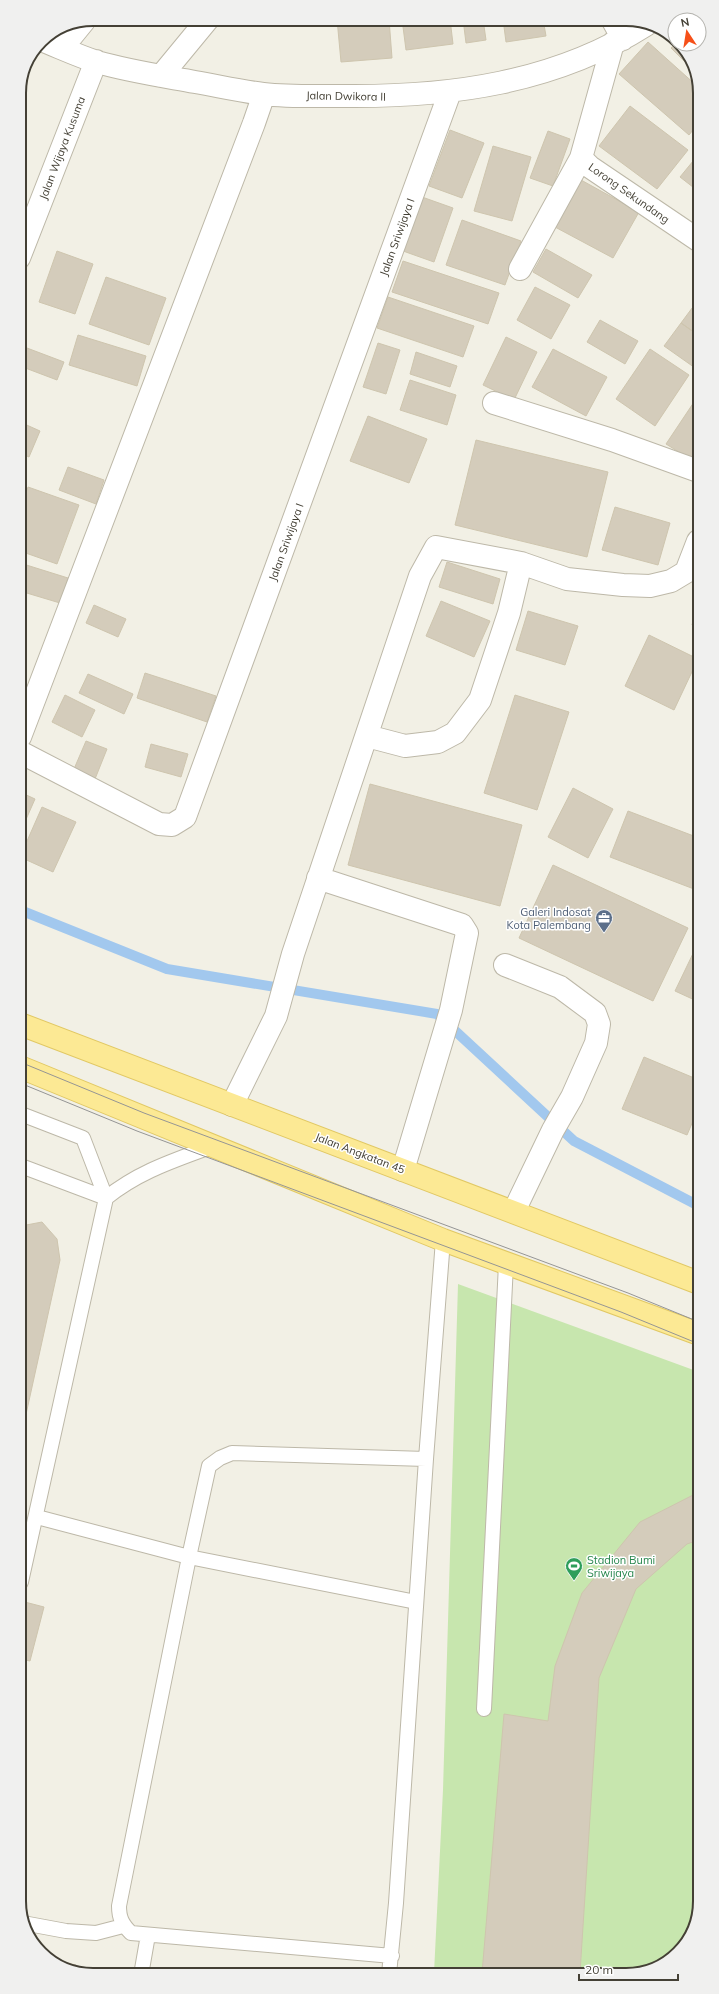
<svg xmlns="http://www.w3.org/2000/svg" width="719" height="1994" font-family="Mulish,sans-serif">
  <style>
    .green { fill: #c7e6ae }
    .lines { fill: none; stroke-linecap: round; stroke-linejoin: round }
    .stream { stroke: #a2c8ee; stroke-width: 10 }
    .building { fill: #d4ccbb; stroke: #cec5ae }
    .service-casing { stroke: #bdb8a8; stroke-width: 16 }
    .minor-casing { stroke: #bdb8a8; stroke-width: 24 }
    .primary-casing { stroke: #e1c864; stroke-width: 24 }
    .service { stroke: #fff; stroke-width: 14 }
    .minor { stroke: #fff; stroke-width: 22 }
    .primary { stroke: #fce994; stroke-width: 22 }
    .tram { stroke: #959595; stroke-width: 1 }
    .labels { text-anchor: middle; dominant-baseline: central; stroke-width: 3; stroke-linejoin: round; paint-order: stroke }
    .street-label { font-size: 11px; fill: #444035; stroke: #fff }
    .service-label { font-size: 11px; fill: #4e5e75; stroke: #fff; text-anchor: end }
    .leisure-label { font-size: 11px; fill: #27864d; stroke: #fff; text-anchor: start }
    .rim { fill: none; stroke: #444035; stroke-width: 2 }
  </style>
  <rect width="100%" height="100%" fill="#f2f0e5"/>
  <path class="green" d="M 458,1284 L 699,1372 L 700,1902 L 685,1946 L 646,1972 L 434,1973 L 443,1790 Z"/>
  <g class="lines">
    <path class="stream" d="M 20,910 L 167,969 L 437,1014 L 574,1141 L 699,1206"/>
  </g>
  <path class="building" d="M 337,19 L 389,19 L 392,58 L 341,62 Z
    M 402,19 L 450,19 L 453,44 L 406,50 Z
    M 463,19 L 483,19 L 486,40 L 466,43 Z
    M 503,19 L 543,19 L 546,36 L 506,42 Z
    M 648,42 L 697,86 L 697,125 L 689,135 L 619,74 Z
    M 675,44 L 678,44 L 697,74 L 671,48 Z
    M 630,106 L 688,150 L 657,189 L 599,146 Z
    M 450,130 L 484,143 L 462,198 L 429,186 Z
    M 548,131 L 570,139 L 553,186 L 530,178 Z
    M 493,146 L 531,157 L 512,221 L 474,211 Z
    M 698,155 L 698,191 L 680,177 Z
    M 581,180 L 639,212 L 613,258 L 555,227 Z
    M 422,197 L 453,208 L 434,262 L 403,251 Z
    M 462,220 L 521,241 L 505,285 L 446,265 Z
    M 546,249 L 592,275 L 578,298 L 533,272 Z
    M 57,251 L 93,264 L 75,314 L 39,302 Z
    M 403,261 L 499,293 L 488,324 L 392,292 Z
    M 106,277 L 166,298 L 149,345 L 89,324 Z
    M 535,287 L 570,305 L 551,339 L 517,320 Z
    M 388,297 L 474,326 L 463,357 L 377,328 Z
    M 698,300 L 698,335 L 681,323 Z
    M 600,320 L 638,341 L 625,364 L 587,342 Z
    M 681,323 L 698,335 L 698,370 L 664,346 Z
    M 78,335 L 146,356 L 137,386 L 69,365 Z
    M 506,337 L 537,352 L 514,400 L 483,385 Z
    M 378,343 L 400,350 L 386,394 L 363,387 Z
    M 19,345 L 64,362 L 57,380 L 20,366 Z
    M 553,349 L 607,377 L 586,416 L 532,387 Z
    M 650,349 L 689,375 L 655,426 L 616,399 Z
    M 416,352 L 457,366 L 450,387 L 410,374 Z
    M 410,380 L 456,395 L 447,425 L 400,410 Z
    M 698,396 L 698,464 L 666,444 Z
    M 368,416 L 427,439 L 409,483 L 350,461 Z
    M 20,422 L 40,431 L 29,457 L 20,453 Z
    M 476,440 L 608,472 L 587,557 L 455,525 Z
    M 68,467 L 104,480 L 96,504 L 59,490 Z
    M 28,487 L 79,505 L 57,564 L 20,551 L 20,511 Z
    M 615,507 L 670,523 L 658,565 L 602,550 Z
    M 447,562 L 500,579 L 493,604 L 439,587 Z
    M 20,563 L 68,578 L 60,603 L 20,591 Z
    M 441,601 L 490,621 L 474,657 L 426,636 Z
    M 698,604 L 698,627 L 692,625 Z
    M 94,605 L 126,619 L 118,637 L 86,623 Z
    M 528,611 L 578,626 L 565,665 L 516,650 Z
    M 649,635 L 698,659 L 674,710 L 625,686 Z
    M 145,673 L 216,696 L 207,722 L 137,698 Z
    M 88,674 L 133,694 L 124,714 L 79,693 Z
    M 65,695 L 95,710 L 82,737 L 52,722 Z
    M 515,695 L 569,712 L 537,810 L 484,793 Z
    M 86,741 L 107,749 L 93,784 L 71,776 Z
    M 151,744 L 188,754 L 181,777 L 145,767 Z
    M 370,784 L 522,825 L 500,906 L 348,865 Z
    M 573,788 L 613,809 L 588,858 L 548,837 Z
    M 20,792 L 35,799 L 20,833 Z
    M 42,807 L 76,822 L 53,872 L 20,857 Z
    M 628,811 L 699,838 L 699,879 L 694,889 L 610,857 Z
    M 553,865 L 688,928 L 653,1001 L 519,938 Z
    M 699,941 L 699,1002 L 675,991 Z
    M 644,1057 L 699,1080 L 699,1107 L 687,1135 L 622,1109 Z
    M 42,1222 L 57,1239 L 60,1260 L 21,1437 L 21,1226 Z
    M 699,1492 L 699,1540 L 687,1544 L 636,1589 L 599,1678 L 580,1973 L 482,1973 L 504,1714 L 548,1721 L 555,1666 L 582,1593 L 640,1522 Z
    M 21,1601 L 44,1607 L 30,1661 L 21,1659 Z
    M 52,1960 L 76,1965 L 75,1970 Z"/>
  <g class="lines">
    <g class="service-casing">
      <path id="service" d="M 21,1114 L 83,1138 L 106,1198 L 21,1582
        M 21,1166 L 106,1198
        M 106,1198 C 140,1171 173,1161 213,1146
        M 37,1517 L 189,1557 L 416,1602
        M 484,1709 L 506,1264
        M 23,1923 L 66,1931 L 96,1933 L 123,1926
        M 392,1956 L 131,1933 C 122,1924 119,1918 119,1906 L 189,1557 L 209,1466 L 220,1458 L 232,1453 L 426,1459
        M 389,1974 L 396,1903 L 426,1459 L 443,1240
        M 141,1975 L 148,1935"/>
    </g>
    <g class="minor-casing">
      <path id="minor" d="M 612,19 L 623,39
        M 41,40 C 59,47 78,56 97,62 C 128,71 162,76 195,82 C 218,86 240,91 263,94 C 290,97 318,96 345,96 C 450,97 555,83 646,25
        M 613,43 L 581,158 L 590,167 L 698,240
        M 62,48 L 84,21
        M 161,76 L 208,19
        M 19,258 L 96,61
        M 520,269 L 581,158
        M 494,403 L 612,440 L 698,471
        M 367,736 L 405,746 L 438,742 L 455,733 L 480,700 L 509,613 L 521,563
        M 20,737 L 254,123 L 264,94
        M 20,752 L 159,824 L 172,825 L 185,817 L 450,92
        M 318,878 L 462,925 L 467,933 L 451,1010 L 403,1170
        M 505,965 L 560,987 L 595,1013 L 599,1024 L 596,1043 L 572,1097 L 553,1130 L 514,1211
        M 232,1105 L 276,1016 L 293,954 L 420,576 L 436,547 L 521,563 L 567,579 L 623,585 L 650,586 L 671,581 L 686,572 L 698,541"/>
    </g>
    <g class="primary-casing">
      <path id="primary" d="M 20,1024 L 699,1283
        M 20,1067 L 443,1240 L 699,1334"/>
    </g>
    <use href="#service" class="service"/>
    <use href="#minor" class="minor"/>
    <use href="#primary" class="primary"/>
    <path class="tram" d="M 20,1062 L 144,1113 L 628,1293 L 699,1322
      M 20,1083 L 137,1131 L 621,1312 L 699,1344"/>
  </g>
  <defs>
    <g id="office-pin" transform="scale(0.9)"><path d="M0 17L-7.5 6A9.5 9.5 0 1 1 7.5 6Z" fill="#5c6f8a" stroke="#fff"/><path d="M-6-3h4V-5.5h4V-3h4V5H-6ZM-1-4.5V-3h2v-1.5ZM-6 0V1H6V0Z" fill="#fff"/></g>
    <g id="stadium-pin" transform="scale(0.9)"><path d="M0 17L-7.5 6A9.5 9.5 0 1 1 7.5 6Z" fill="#2e9e5b" stroke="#fff"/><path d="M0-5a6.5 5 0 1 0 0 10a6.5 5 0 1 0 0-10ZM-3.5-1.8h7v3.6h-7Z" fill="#fff"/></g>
  </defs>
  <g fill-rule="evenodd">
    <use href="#office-pin" x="604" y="918"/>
    <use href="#stadium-pin" x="574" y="1566"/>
  </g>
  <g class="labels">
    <g class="street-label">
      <text transform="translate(346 96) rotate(1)">Jalan Dwikora II</text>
      <text transform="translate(62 148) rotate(-69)">Jalan Wijaya Kusuma</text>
      <text transform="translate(629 193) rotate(35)">Lorong Sekundang</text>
      <text transform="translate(397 237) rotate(-70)">Jalan Sriwijaya I</text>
      <text transform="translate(286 542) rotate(-70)">Jalan Sriwijaya I</text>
      <text transform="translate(360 1153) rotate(21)">Jalan Angkatan 45</text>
    </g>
    <g class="service-label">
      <text x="591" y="912">Galeri Indosat<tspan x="591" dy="13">Kota Palembang</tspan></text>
    </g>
    <g class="leisure-label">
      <text x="587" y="1560">Stadion Bumi<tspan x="587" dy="13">Sriwijaya</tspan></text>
    </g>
  </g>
  <path d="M0 0H719V1994H0ZM93 26H626A67 67 0 0 1 693 93V1901A67 67 0 0 1 626 1968H93A67 67 0 0 1 26 1901V93A67 67 0 0 1 93 26Z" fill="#f0f0ef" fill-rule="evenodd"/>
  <path class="rim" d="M93 26H626A67 67 0 0 1 693 93V1901A67 67 0 0 1 626 1968H93A67 67 0 0 1 26 1901V93A67 67 0 0 1 93 26Z"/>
  <g transform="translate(687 32) rotate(348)"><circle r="19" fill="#ffffff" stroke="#b4b3ae"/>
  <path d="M0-3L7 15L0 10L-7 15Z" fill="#f65019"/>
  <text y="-6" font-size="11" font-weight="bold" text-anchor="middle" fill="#444035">N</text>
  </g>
  <path d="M579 1974v6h99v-6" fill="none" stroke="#444035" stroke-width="2"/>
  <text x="585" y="1974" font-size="12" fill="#444035" stroke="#ffffff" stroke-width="3" paint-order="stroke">20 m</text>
</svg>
